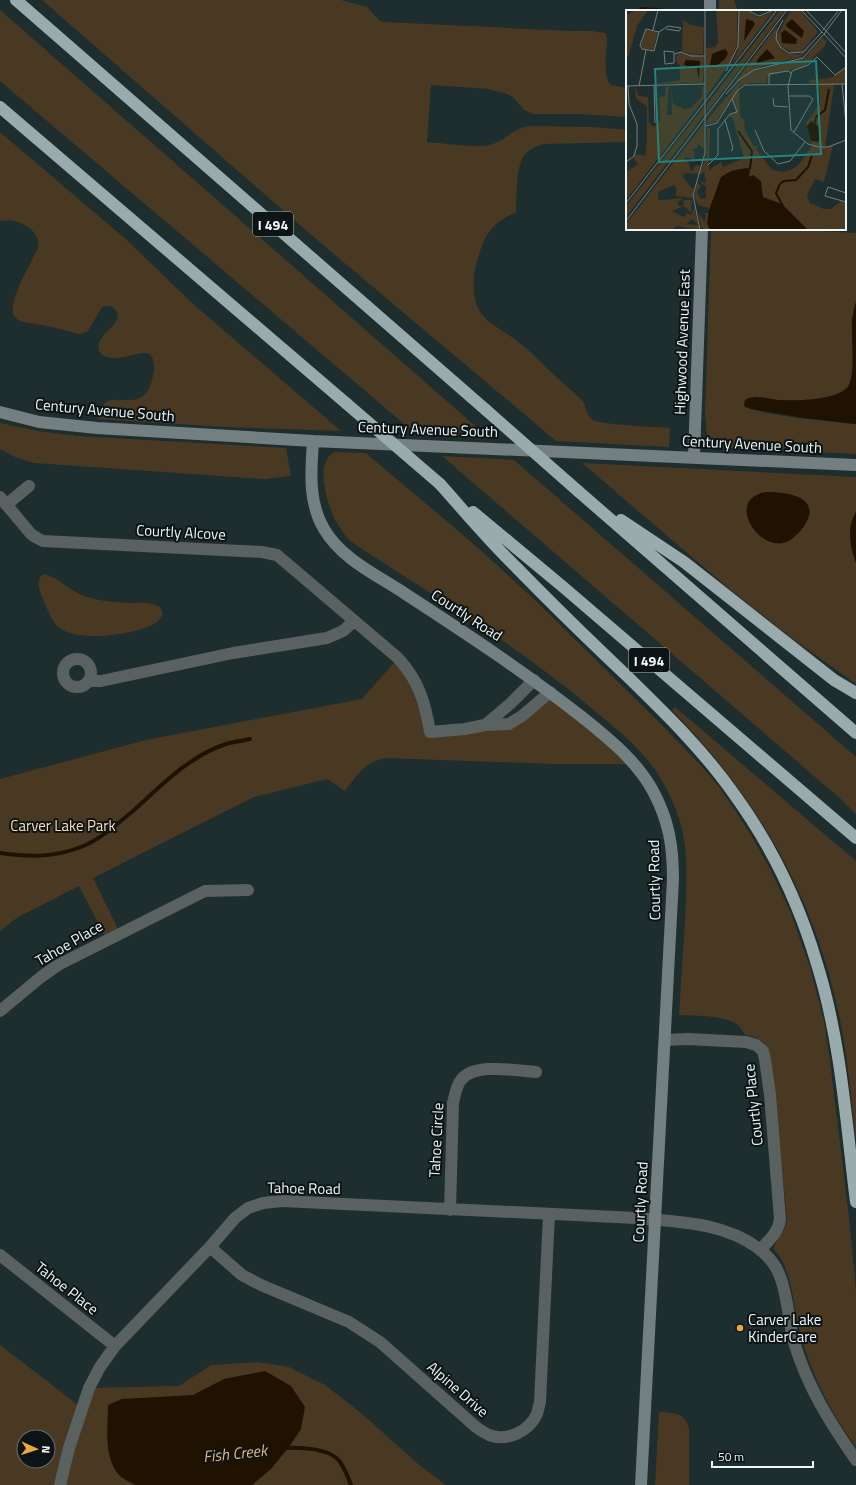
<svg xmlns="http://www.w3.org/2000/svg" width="856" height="1485" font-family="'Titillium Web',sans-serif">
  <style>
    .green { fill: #493922; fill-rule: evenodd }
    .water { fill: #201200 }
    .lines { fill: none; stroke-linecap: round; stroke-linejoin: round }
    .stream { stroke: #201200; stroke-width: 4 }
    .street { stroke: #596161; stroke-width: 12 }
    .secondary { stroke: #737f80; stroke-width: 12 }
    .highway { stroke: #99abad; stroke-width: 12 }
    .highway-bridge { stroke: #99abad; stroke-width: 12 }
    .poi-dot { fill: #eda83b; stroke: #0d1415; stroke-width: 1.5 }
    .labels { text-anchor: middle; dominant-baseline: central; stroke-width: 4; stroke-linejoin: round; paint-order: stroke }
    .shield { fill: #0d1415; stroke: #aab3b3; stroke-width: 1 }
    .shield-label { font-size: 14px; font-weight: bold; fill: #edf7f7 }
    .street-label { font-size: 15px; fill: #edf7f7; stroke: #0d1415 }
    .park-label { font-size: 15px; fill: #fbdeb7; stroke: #0d1415 }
    .poi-label { font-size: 15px; fill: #edf7f7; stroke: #0d1415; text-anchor: start }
    .water-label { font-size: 16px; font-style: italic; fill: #e8b876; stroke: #0d1415 }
    .inset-river { fill: none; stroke: #201200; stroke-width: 2 }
    .inset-road { fill: none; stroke: #717e7e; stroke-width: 1 }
    .view { fill: #25837c; fill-opacity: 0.15; stroke: #25837c; stroke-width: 2 }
    .inset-edge { fill: none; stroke: #edf7f7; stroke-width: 2 }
  </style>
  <rect width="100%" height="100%" fill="#1e2d2e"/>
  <path class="green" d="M 42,0 L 341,0 L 367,7 L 380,21 L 385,22 L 569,31 L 591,31 L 605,33 L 607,37 C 607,49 602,77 611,85 L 627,88 L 627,117 L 579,114 L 533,114 L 524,110 L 513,97 L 505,93 L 490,90 L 490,89 L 431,85 L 427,142 C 438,143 481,148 490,145 C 504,141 514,128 529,126 L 593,127 L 627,130 L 627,142 L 544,144 C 537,146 530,149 525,154 C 515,167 517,197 516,213 C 497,219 486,232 480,251 C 474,269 470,289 478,308 C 485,323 505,331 517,341 C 529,350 539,360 549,370 C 559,380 570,389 581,399 C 587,405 585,414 593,420 C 602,425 656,427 670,428 L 669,447 L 556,441 L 316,239 Z
    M 719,0 L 734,0 L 738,11 L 719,11 Z
    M 0,10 L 489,438 L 416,434 L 0,81 Z
    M 0,132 L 129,242 L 193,304 L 341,431 L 225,427 L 98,419 L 100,409 L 107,401 C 124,396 141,408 150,386 C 152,381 153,376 154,371 C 154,365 154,357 149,354 C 141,349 115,365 101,354 C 89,336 123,328 117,311 L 111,306 L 102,307 L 88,331 L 84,333 L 79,334 L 52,327 L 23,322 L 18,320 L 13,315 C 10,297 30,265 38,248 C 41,229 17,217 0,221 Z
    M 711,229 L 784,229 L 856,233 L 856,302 C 848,327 856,356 851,381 C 845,401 795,401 778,400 C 770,399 761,396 754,397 C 751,398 748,399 745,400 L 744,405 C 751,415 839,422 856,424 L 856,454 L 731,448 L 718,446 L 710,440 L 707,434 L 705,416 Z
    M 0,423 L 38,431 L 78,436 L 286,448 L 291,476 L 265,479 L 34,463 L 15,457 L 0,449 Z
    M 335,452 L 366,453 L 476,546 L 536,601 L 664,727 L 705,770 L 719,787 L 735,810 L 754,840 L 772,873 L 790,911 L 810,967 L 824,1021 L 830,1061 L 849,1217 L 856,1290 L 856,1447 C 831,1413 812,1376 801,1336 C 794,1313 794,1289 785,1267 C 783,1260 778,1255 774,1249 C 775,1238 786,1234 787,1218 L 770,1053 C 765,1042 758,1037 745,1035 C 743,1032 741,1028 738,1025 C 725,1015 695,1016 679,1015 C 681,984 683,953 685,922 C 686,891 689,860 682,829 C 676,806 665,782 650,763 C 633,742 612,725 591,708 C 521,648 442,601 365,551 C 355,545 346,538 340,528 C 329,513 312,461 335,452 Z
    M 442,456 L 514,460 L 856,757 L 856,814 L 843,801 Z
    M 582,463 L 856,477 L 856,512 L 853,518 L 851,548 L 856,563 L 856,684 L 793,639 L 727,587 ZM 771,492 L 790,494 L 802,499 L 808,519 L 800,531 L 788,541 Z
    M 44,574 C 60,578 70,592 87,597 C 100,601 115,602 129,603 C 137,603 148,602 156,605 C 159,606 161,608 162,611 C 168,630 106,637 94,636 C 83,636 71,635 61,629 C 53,624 49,613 45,604 C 42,596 35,584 41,576 Z
    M 398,658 L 408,669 L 430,732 L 509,724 L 550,692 L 634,764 L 554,764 L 385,758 C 364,763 357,775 345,791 L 327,779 L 254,797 L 93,878 L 120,933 L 107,940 L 79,886 L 18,917 L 0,931 L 0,779 L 146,740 L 362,699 Z
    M 675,707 L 856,861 L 856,1140 C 851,1100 848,1059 840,1020 C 816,899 758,798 672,710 Z
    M 0,1345 L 82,1408 L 89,1388 L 179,1386 L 211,1365 L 258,1362 L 289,1367 L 325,1385 L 361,1413 L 418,1464 L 446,1485 L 0,1485 ZM 24,1437 L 48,1437 L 48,1461 L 24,1461 Z
    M 659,1412 C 672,1413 685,1412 689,1428 L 689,1485 L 655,1485 Z"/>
  <path class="water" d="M 642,7 L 668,9 L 674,11 L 634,11 Z
    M 856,302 L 856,424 L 804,418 L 751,409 L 745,407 L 744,405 L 745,400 C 754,394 768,399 778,400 C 794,401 837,401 848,387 C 856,373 851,336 852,320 C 853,314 854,308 856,302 Z
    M 771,492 C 780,493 789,493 798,497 C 820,507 806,527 793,538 C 766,561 726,506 759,494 C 762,492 767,492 771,492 Z
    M 856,512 L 856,563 C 850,546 846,528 856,512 Z
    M 265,1371 L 291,1386 L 305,1407 L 301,1429 L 289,1447 L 271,1469 L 252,1485 L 135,1485 C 130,1482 123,1479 119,1475 C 103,1457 108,1428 108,1405 L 122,1399 L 193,1395 L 224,1379 Z"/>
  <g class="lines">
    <path class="stream" d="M 0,853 C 30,857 52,858 81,847 C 100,840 117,824 133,811 C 161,786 189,756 226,744 C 233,742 242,741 250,739
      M 284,1448 C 299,1447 331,1448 340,1462 C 345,1469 348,1477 351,1485"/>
    <path class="street" d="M 0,497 L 31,534 L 37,538 L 43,541 L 262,552 L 277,555 L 398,658 C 419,681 425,702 430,732 L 465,729 L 485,725 L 509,724 L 522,716 L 550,692
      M 6,505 L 29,486
      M63 673a14 14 0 1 1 28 0a14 14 0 1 1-28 0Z
      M 89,681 L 101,681 L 233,653 L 327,638 L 343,631 L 354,621
      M 485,725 L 510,704 L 534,680
      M 0,1011 L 41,977 L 58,965 L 205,891 L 248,890
      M 665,1040 L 688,1039 L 746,1042 L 756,1045 L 763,1051 L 765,1059 L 770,1095 L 780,1219 C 779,1232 768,1241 760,1250
      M 450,1210 L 453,1103 C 455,1095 456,1086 461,1080 C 474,1062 517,1071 536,1072
      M 210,1247 L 242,1275 L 261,1285 L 349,1322 L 380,1342 L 476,1427 C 480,1430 485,1433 489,1435 C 508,1442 529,1431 537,1414 C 538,1410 539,1406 540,1402 L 549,1214
      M 0,1255 L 115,1346
      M 60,1485 L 69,1448 L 89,1388 L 100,1367 L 115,1346 L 210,1247 L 235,1218 L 248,1208 L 263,1203 L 282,1201 L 636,1218 C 678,1222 722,1222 758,1248 C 767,1255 775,1263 779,1274 C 788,1294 788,1321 794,1342 C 807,1386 830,1423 856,1460"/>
    <path class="secondary" d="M 710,11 L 710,0
      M 0,412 L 39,422 L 97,428 L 313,441 L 856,465
      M 313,441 C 311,471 308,502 324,529 C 342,560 379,576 407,595 C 467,634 526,673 582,717 C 609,739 636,760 653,791 C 669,821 673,846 673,879 L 641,1485
      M 694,457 L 702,229"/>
    <path class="highway" d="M 16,0 L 486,410
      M 0,107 L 347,404
      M 440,484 C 465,512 489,541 516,567 C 552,604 589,640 627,676 C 665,713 703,750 734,794 C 771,845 799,903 817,964 C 841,1041 846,1122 856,1202
      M 578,491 L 856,733
      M 473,512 L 562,586 L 856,838
      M 621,520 L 684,562 L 834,680 L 856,693"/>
    <path class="highway-bridge" d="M 347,404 L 440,484
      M 486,410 L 578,491"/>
  </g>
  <circle class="poi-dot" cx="740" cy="1328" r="4"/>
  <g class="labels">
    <g class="shield">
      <rect x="253" y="212" width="40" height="24" rx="3"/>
      <rect x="629" y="648" width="40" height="24" rx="3"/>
    </g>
    <g class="shield-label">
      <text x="273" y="224">I 494</text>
      <text x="649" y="660">I 494</text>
    </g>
    <g class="street-label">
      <text transform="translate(682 342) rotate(-88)">Highwood Avenue East</text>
      <text transform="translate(105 410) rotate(5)">Century Avenue South</text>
      <text transform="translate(428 429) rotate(2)">Century Avenue South</text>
      <text transform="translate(752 444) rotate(3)">Century Avenue South</text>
      <text transform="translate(181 532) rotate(3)">Courtly Alcove</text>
      <text transform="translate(467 615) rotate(33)">Courtly Road</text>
      <text transform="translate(654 880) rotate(-91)">Courtly Road</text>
      <text transform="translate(69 943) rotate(-30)">Tahoe Place</text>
      <text transform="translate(753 1105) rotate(-96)">Courtly Place</text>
      <text transform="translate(436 1140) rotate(-87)">Tahoe Circle</text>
      <text transform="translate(304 1188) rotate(1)">Tahoe Road</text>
      <text transform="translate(640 1202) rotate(-87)">Courtly Road</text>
      <text transform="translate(67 1288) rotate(38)">Tahoe Place</text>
      <text transform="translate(458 1389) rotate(41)">Alpine Drive</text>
    </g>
    <g class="park-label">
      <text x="63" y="825">Carver Lake Park</text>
    </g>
    <g class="poi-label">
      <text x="748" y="1319">Carver Lake<tspan x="748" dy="17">KinderCare</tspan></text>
    </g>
    <g class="water-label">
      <text transform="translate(235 1453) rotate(-6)">Fish Creek</text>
    </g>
  </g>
  <g transform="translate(626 10)">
    <rect width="220" height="220" fill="#1e2d2e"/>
    <path d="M 10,0 L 22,0 L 11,16 L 3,45 L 0,47 L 0,5 ZM 90,0 L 111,0 L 111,34 L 105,51 L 80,87 L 80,38 L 89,37 L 92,32 ZM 99,39 L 102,45 L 93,54 L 84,53 L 90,42 ZM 113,0 L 120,0 L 132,7 L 147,2 L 105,56 L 112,40 ZM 154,0 L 159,0 L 81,102 L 81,94 ZM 165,0 L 174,0 L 192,22 L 176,41 L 168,43 L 155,37 L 151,26 ZM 57,10 L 65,15 L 78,17 L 77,44 L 67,45 L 56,41 ZM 151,16 L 150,21 L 155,40 L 162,44 L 175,44 L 189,31 L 175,47 L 136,56 L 107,75 ZM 20,20 L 32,22 L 27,40 L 17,39 L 15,35 ZM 196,28 L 201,31 L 198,37 L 179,56 L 142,66 L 140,73 L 123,73 L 115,76 L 90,112 L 81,114 L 81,110 L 115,70 L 128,61 L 179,48 ZM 54,43 L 78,47 L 77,73 L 28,74 L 54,70 L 54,56 L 50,51 L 50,46 ZM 60,50 L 74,51 L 72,68 L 71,58 L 61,58 L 58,53 ZM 220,57 L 220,74 L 208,75 L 199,138 L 207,135 L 198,172 L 189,169 L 181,185 L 184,193 L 198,199 L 205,199 L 215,191 L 220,192 L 220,220 L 80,220 L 75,217 L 73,204 L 79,212 L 80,205 L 77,203 L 83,203 L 83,198 L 72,195 L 68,186 L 71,172 L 75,176 L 71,182 L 75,189 L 80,188 L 80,177 L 73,171 L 80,173 L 78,162 L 73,165 L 80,147 L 81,119 L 84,118 L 84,121 L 83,160 L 95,152 L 97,157 L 118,148 L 107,109 L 103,105 L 111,101 L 106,89 L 113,79 L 114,106 L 118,110 L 119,120 L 128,137 L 134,134 L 130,139 L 146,160 L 157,162 L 167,159 L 174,153 L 186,136 L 180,113 L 194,94 L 193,74 L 202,74 L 183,73 L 184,70 L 205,68 ZM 40,76 L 43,77 L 41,105 L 46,105 L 45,76 L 47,94 L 58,99 L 65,98 L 76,86 L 76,77 L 78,77 L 78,89 L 0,190 L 0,162 L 12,154 L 7,148 L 10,144 L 19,146 L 21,127 L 21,97 L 10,88 L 9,77 L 13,86 L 22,87 L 23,113 L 28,117 L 34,111 L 33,87 L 39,86 ZM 78,97 L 78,105 L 0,207 L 0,196 ZM 78,113 L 78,139 L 72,134 L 71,139 L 66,139 L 69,142 L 68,149 L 60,147 L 57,150 L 63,153 L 65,162 L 70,155 L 75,156 L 72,164 L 60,163 L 56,166 L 67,179 L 66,188 L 49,186 L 51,179 L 48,175 L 32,182 L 32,189 L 35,190 L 57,188 L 51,193 L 53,196 L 57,196 L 58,190 L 66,190 L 65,203 L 58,196 L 46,201 L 58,207 L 61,203 L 65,205 L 68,197 L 72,214 L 65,209 L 61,214 L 73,215 L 73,220 L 51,216 L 46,220 L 0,220 L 0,214 Z" fill="#493922" fill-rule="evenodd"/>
    <path d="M 120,9 L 127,11 L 129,14 L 118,31 ZM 166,9 L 178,21 L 176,28 L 161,17 L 160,14 ZM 159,20 L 171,29 L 170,34 L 156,33 L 155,23 ZM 99,39 L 102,43 L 99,49 L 90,56 L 84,56 L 86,44 ZM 141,39 L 149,48 L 131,53 L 131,50 ZM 60,50 L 74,51 L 73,69 L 71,58 L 58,55 ZM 185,111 L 194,117 L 195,128 L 192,132 L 185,131 L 181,116 ZM 120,158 L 124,159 L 123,167 L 127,165 L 135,171 L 137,187 L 156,194 L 182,220 L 84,220 L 81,213 L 83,200 L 95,167 L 105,161 Z" fill="#201200"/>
    <path class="inset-river" d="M 189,113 L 190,107 L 199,100 L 203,79M 112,121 L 126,141 L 124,159M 157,196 L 150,183 L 154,174 L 158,171 L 170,170 L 182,157 L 186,145"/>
    <path class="inset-road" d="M 121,0 L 133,6 L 148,0M 175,0 L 197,23M 180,0 L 200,21M 216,0 L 198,24 L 220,48M 157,10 L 151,21 L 150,29 L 155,38 L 163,43 L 177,42 L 196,22M 27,20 L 32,0M 197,20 L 213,0M 200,21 L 220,43M 33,22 L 42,16 L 55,18 L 53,21 L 40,19M 28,41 L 16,39 L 14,35 L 20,19 L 33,22M 28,41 L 33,22M 38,41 L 48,42 L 48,53 L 39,54 ZM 49,44 L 55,42 L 65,46 L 79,46M 220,57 L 209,65 L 191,47 L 182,55 L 166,61 L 162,76 L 165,120 L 182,134 L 193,137 L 202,137 L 220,130M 100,61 L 112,36 L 113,0M 143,74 L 143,64 L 162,61 L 165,63M 216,74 L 220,113M 28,75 L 29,113M 0,76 L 79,74M 13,76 L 20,40M 100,84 L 114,69 L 128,60 L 177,48 L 198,24M 162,86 L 183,86 L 187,89 L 168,122M 147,88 L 148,96 L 162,97M 99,110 L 107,138 L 105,141 L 107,139M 80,116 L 91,113 L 111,81 L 119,75 L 220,74M 129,120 L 138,141 L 152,154 L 164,151 L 179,132M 0,152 L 8,146 L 11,136 L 11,114 L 3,94 L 2,76M 82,155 L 92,145 L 92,119 L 104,104 L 111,102 L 106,89M 220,183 L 202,177 L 199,186 L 220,192M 0,193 L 151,0M 0,211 L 161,0M 74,220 L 67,185 L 79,143 L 79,0"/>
    <path class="view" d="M 190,51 L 195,144 L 33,152 L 29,59 Z"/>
    <rect width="220" height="220" class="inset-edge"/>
  </g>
  <g transform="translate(36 1449) rotate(93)"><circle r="19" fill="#0d1415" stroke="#676f6f"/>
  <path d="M0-3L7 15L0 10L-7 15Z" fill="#eda83b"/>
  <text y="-6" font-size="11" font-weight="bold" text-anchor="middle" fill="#edf7f7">N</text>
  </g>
  <path d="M712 1461v6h101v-6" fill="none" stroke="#edf7f7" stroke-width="2"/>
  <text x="718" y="1461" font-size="12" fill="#edf7f7" stroke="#0d1415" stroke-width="3" paint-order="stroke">50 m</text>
</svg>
